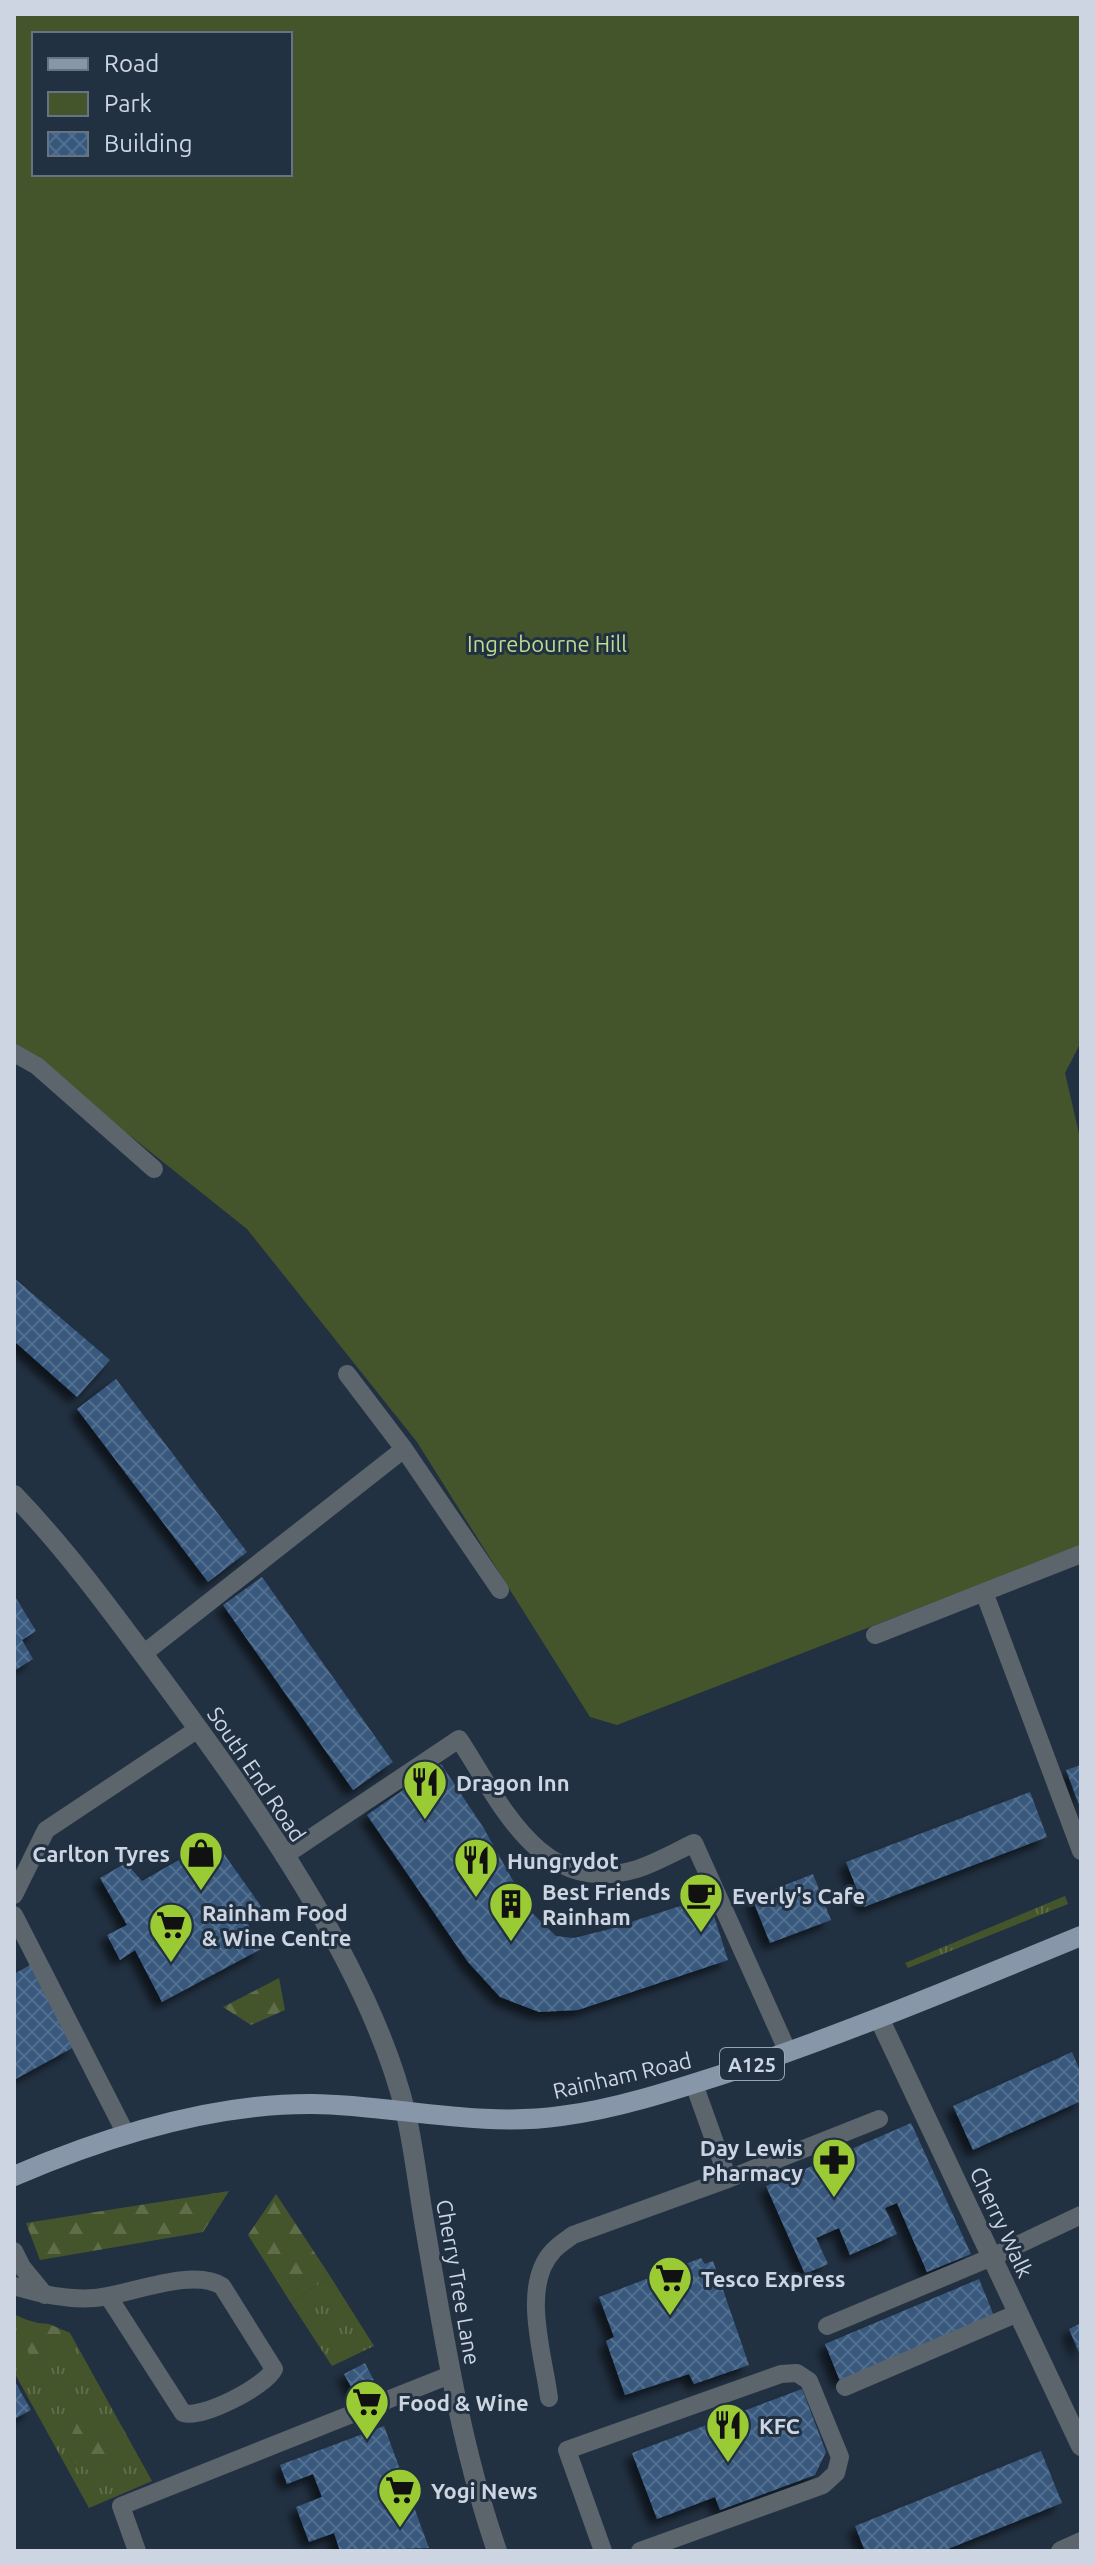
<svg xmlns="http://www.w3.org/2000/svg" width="1095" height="2565" font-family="Ubuntu,sans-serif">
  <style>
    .grass { fill: url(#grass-tufts) }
    .forest { fill: url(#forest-firs) }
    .green { fill: #45552b; fill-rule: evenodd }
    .building { fill: url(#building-cross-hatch); filter: url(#shadow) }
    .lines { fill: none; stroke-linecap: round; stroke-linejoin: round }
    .service { stroke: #5c646c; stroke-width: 18 }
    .minor { stroke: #5c646c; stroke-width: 20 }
    .tertiary { stroke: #5c646c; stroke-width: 20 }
    .primary { stroke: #8796a8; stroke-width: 20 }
    .labels { text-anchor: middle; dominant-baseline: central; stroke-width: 6; stroke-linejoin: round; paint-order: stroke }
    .shield { fill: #223142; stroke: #99a4b1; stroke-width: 2 }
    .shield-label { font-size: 20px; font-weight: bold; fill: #ccd5e1 }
    .park-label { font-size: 22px; fill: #bedb91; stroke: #223142 }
    .street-label { font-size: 22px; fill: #ccd5e1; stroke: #223142 }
    .poi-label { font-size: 22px; font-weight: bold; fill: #ccd5e1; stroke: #223142; text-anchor: start }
  </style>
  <defs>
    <pattern id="grass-tufts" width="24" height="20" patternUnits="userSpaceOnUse" patternTransform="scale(2)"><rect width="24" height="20" fill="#45552b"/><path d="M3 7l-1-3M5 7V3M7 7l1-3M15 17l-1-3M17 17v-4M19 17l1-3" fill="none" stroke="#5f6d49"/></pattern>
    <pattern id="forest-firs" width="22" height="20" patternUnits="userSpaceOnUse" patternTransform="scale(2)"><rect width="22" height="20" fill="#45552b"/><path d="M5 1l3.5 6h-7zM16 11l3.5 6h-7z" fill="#5f6d49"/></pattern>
    <pattern id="building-cross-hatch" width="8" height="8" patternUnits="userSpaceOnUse" patternTransform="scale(2)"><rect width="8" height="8" fill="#37587d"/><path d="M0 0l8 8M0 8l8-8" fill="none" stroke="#536f8f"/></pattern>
    <filter id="shadow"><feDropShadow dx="-7" dy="7" stdDeviation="4" flood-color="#0009"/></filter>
  </defs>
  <rect width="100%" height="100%" fill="#223142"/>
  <path class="grass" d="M 1065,1896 L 1068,1904 L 908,1968 L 905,1963 Z
    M 330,2276 L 374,2346 L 332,2366 L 291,2303 Z
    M 14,2314 C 31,2324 51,2324 70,2333 L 152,2481 L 89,2508 L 14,2372 Z"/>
  <path class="forest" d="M 279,1978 L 285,2010 L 251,2025 L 223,2007 Z
    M 229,2191 L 203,2232 L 40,2260 L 26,2223 Z
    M 276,2194 L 330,2276 L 291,2303 L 248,2235 Z
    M 27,2322 L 49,2324 L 70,2333 L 71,2349 L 57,2360 L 38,2363 L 26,2348 Z
    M 79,2419 L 114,2439 L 122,2460 L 100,2477 L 76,2463 L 71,2436 Z"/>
  <path class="green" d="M 14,14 L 1081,14 L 1081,1042 L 1065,1073 L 1081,1142 L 1081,1545 L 617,1725 L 590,1717 L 417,1442 L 247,1229 L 14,1043 ZM 34,34 L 290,34 L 290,174 L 34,174 Z"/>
  <path class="building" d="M 14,1278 L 110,1360 L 77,1397 L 14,1341 Z
    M 116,1379 L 247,1552 L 208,1582 L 77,1409 Z
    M 262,1577 L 393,1762 L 353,1790 L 223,1605 Z
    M 14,1595 L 36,1631 L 22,1640 L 33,1659 L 14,1671 Z
    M 441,1764 L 483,1827 L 530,1911 L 556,1936 L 574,1938 L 606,1930 L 708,1897 L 728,1960 L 578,2010 L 539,2012 L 500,1997 L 468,1962 L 367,1815 Z
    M 1081,1765 L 1081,1810 L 1066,1770 Z
    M 1030,1792 L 1047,1837 L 864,1907 L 846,1862 Z
    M 214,1840 L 263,1909 L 245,1918 L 261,1949 L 162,2002 L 135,1950 L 120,1960 L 107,1935 L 127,1925 L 100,1878 L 126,1863 L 142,1881 Z
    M 813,1874 L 831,1920 L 770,1943 L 752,1898 Z
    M 30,1965 L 74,2047 L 14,2080 L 14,1974 Z
    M 1072,2052 L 1081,2073 L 1081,2101 L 973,2150 L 953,2106 Z
    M 911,2123 L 971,2254 L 927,2272 L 897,2203 L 885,2208 L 897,2234 L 850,2255 L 839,2228 L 816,2238 L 828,2264 L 805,2274 L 766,2186 Z
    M 701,2258 L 705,2264 L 713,2261 L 749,2365 L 694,2384 L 689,2374 L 625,2395 L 606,2341 L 614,2337 L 599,2297 Z
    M 979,2279 L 994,2316 L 840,2381 L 825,2344 Z
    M 1081,2323 L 1081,2357 L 1069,2329 Z
    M 365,2363 L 376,2385 L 356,2396 L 344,2374 Z
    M 14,2380 L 31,2410 L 14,2419 Z
    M 802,2389 L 826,2452 L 815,2475 L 720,2510 L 715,2497 L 657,2519 L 632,2453 Z
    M 384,2426 L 429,2548 L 340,2551 L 334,2533 L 309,2542 L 296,2507 L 322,2497 L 313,2474 L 287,2484 L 280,2465 Z
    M 1041,2451 L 1062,2503 L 943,2551 L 865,2551 L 855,2526 Z"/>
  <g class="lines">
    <path class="service" d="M 14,1053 L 37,1066 L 154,1169
      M 347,1374 L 404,1449 L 500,1590
      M 984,1592 L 1081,1851
      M 875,1635 L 1081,1554
      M 143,1654 L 404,1449
      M 284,1856 L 459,1739 C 502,1805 541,1898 637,1869 C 656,1863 675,1852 694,1843 L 788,2052
      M 14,1895 L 46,1830 L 198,1729
      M 14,1915 L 126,2134
      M 728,2179 L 879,2119
      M 14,2251 L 22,2267 L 45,2295
      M 14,2286 C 41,2294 66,2300 94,2298 C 129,2295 192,2267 222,2286 L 274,2369 C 265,2387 202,2419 183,2413 L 108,2296
      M 827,2326 L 992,2257 L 1081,2215
      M 845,2387 L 1018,2313
      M 549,2398 C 544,2357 520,2286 553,2251 C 558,2245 566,2240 573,2235 L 728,2179 L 694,2084
      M 137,2551 L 121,2506 L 450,2375
      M 603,2551 L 567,2450 L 781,2374 L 797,2373 L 809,2381 L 840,2457 L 836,2473 L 823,2485 L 640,2551"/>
    <path class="minor" d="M 879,2018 L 1081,2446
      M 1061,2551 L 1081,2542"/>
    <path class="tertiary" d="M 14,1495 C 67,1550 112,1612 158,1674 C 249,1797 370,1964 406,2114 C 414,2149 418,2186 424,2221 C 443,2332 460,2444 497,2551"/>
    <path class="primary" d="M 14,2176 C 105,2137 212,2103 313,2104 C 394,2105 479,2128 561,2116 C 622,2108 683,2087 742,2068 C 857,2029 969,1982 1081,1936"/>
  </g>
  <defs>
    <g id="restaurant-pin" transform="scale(2.3)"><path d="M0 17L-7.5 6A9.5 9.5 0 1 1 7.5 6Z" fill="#9bcb34" stroke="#223142"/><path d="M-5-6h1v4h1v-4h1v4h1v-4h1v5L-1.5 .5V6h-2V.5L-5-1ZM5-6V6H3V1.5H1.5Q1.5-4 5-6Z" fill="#111"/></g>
    <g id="shop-pin" transform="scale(2.3)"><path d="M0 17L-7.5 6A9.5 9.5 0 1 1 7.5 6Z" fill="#9bcb34" stroke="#223142"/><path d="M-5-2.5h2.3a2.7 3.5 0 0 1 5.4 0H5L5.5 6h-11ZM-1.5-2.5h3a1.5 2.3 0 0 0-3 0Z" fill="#111"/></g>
    <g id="cafe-pin" transform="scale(2.3)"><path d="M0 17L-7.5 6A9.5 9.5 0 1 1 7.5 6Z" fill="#9bcb34" stroke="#223142"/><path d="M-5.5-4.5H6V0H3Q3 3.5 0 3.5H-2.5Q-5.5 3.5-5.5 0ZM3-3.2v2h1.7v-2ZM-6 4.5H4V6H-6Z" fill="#111"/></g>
    <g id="building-pin" transform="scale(2.3)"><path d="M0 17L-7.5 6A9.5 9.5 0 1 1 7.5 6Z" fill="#9bcb34" stroke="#223142"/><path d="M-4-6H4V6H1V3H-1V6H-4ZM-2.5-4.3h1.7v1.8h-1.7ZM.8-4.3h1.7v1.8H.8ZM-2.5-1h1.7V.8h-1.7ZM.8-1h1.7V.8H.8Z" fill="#111"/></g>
    <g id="supermarket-pin" transform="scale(2.3)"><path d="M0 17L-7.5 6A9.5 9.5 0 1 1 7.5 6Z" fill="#9bcb34" stroke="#223142"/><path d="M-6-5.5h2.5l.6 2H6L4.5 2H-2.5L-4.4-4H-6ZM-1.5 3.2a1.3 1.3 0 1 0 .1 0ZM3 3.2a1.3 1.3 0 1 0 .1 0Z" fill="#111"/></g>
    <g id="pharmacy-pin" transform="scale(2.3)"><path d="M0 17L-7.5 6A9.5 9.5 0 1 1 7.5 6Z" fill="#9bcb34" stroke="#223142"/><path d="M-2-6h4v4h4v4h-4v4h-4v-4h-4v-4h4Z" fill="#111"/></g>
  </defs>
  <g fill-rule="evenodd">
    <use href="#restaurant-pin" x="425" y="1782"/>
    <use href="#shop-pin" x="201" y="1853"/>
    <use href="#restaurant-pin" x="476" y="1860"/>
    <use href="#cafe-pin" x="701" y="1895"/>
    <use href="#building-pin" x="511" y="1904"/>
    <use href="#supermarket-pin" x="171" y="1925"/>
    <use href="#pharmacy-pin" x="834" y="2160"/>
    <use href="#supermarket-pin" x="670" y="2278"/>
    <use href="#supermarket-pin" x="367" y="2402"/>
    <use href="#restaurant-pin" x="728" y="2425"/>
    <use href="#supermarket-pin" x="400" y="2490"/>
  </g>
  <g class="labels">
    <rect class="shield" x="720" y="2048" width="64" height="32" rx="6"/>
    <g class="shield-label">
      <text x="752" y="2064">A125</text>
    </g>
    <g class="park-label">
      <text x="547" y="643">Ingrebourne Hill</text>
    </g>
    <g class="street-label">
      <text transform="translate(257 1774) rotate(56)">South End Road</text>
      <text transform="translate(622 2075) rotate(-13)">Rainham Road</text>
      <text transform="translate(1002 2222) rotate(65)">Cherry Walk</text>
      <text transform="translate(459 2282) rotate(80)">Cherry Tree Lane</text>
    </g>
    <g class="poi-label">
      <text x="456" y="1782">Dragon Inn</text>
      <text x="170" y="1853" text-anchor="end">Carlton Tyres</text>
      <text x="507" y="1860">Hungrydot</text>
      <text x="542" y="1891">Best Friends<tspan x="542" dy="25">Rainham</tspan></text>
      <text x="732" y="1895">Everly's Cafe</text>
      <text x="202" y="1912">Rainham Food<tspan x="202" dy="25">&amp; Wine Centre</tspan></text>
      <text x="803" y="2147" text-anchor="end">Day Lewis<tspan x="803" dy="25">Pharmacy</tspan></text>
      <text x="701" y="2278">Tesco Express</text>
      <text x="398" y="2402">Food &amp; Wine</text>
      <text x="759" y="2425">KFC</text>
      <text x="431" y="2490">Yogi News</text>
    </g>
  </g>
  <rect width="1095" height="2565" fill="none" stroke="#ccd5e1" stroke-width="32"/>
  <rect x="32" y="32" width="260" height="144" fill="#223142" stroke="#667382" stroke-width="2"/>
  <rect x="48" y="58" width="40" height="12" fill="#8796a8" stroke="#667382" stroke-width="2"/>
  <text x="104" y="72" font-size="24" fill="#ccd5e1">Road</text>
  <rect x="48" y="92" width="40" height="24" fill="#45552b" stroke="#667382" stroke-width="2"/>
  <text x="104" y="112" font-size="24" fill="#ccd5e1">Park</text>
  <rect x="48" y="132" width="40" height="24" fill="url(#building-cross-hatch)" stroke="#667382" stroke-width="2"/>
  <text x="104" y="152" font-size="24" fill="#ccd5e1">Building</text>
</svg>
